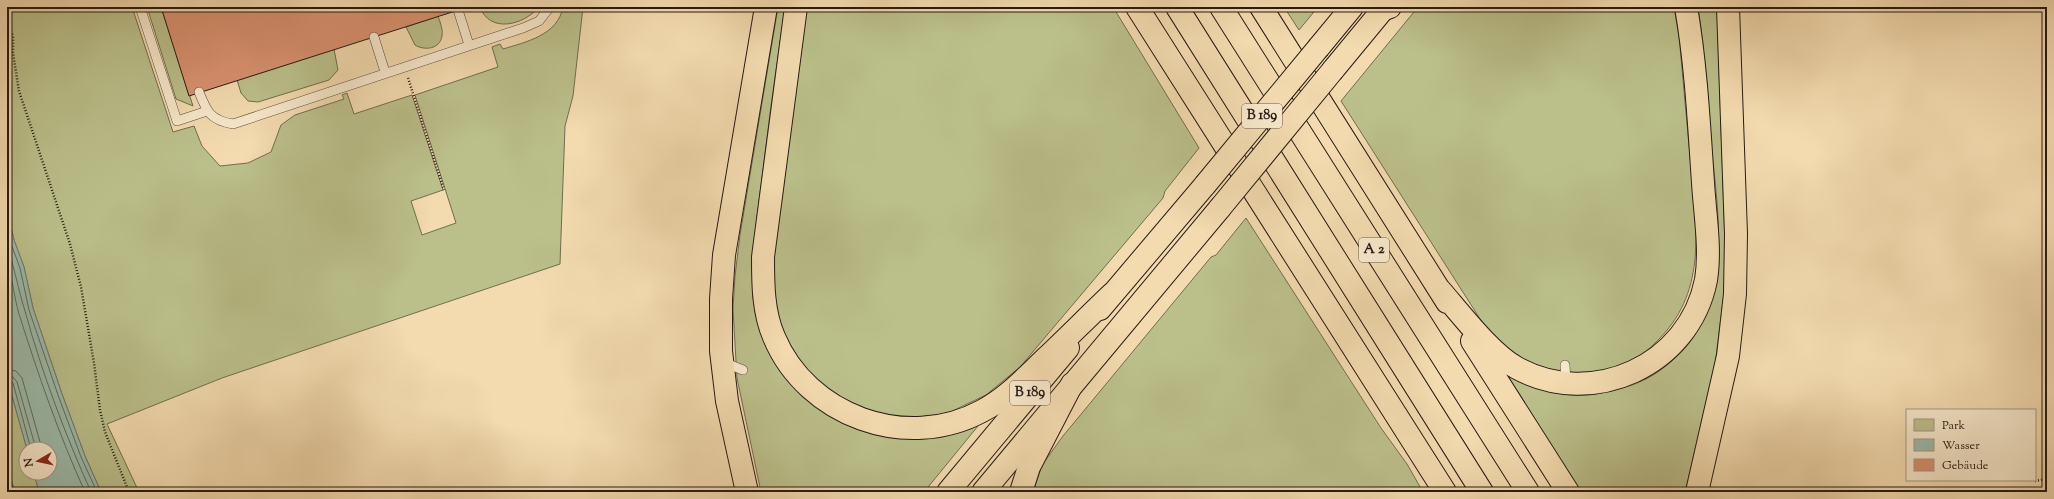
<svg xmlns="http://www.w3.org/2000/svg" width="2054" height="499" font-family="'Sorts Mill Goudy',serif">
  <style>
    .green { fill: #bbc08b; stroke: #706d50 }
    .water { fill: #9bbbaa; stroke: #6c7b6e }
    .lines { fill: none; stroke-linecap: round; stroke-linejoin: round }
    .shore { stroke: #606a5f; stroke-width: 1 }
    .stream { stroke: #6c7b6e; stroke-width: 5 }
    .building { fill: #d99170; stroke: #261a14 }
    .service-casing { stroke: #594a3b; stroke-width: 10 }
    .trunk-casing { stroke: #261a14; stroke-width: 24 }
    .motorway-casing { stroke: #261a14; stroke-width: 24 }
    .path { stroke: #261a14; stroke-width: 2.5; stroke-dasharray: 1 2; stroke-linecap: butt }
    .service { stroke: #f7e8cb; stroke-width: 9 }
    .trunk { stroke: #f3dbaf; stroke-width: 22 }
    .motorway { stroke: #f3dbaf; stroke-width: 22 }
    .trunk-bridge-casing { stroke: #261a14; stroke-width: 24; stroke-linecap: butt }
    .trunk-bridge { stroke: #f3dbaf; stroke-width: 22 }
    .labels { text-anchor: middle; dominant-baseline: central; stroke-width: 3; stroke-linejoin: round; paint-order: stroke }
    .shield { fill: #f7e8cb; stroke: #65584b; stroke-width: 1 }
    .shield-label { font-size: 14px; font-weight: bold; fill: #261a14 }
  </style>
  <rect width="100%" height="100%" fill="#f3dbaf"/>
  <filter id="stains"><feTurbulence type="fractalNoise" baseFrequency=".005" numOctaves="4"/><feColorMatrix values="0 0 0 0 .2 0 0 0 0 .09 0 0 0 0 .02 0 0 0 .5 -.17"/></filter>
  <radialGradient id="worn" r=".72"><stop offset=".6" stop-color="#630" stop-opacity="0"/><stop offset="1" stop-color="#630" stop-opacity=".3"/></radialGradient>
  <path class="green" d="M 7,7 L 132,7 L 173,132 L 194,126 L 202,146 L 220,166 L 248,163 L 271,152 L 281,125 L 295,115 L 344,99 L 342,95 L 347,93 L 354,114 L 412,95 L 443,190 L 411,201 L 422,235 L 456,223 L 415,95 L 498,67 L 492,47 L 500,44 L 503,49 C 526,42 558,35 563,7 L 583,7 L 573,96 L 565,126 L 560,264 L 222,378 L 107,424 L 139,492 L 101,492 L 85,456 L 62,394 L 33,308 L 24,267 L 14,240 L 7,211 Z
    M 147,7 L 161,7 L 193,106 L 176,99 Z
    M 480,7 L 539,7 C 524,25 490,34 480,7 Z
    M 778,7 L 785,7 L 771,106 L 752,257 L 753,298 L 756,316 L 764,341 L 781,371 L 803,397 L 831,416 L 977,424 L 978,426 L 924,492 L 761,492 L 737,378 L 733,309 L 735,276 L 740,235 Z
    M 805,7 L 1113,7 L 1199,148 L 1165,191 L 1163,198 L 1020,367 L 986,395 L 946,414 L 907,418 L 866,412 L 831,394 L 802,366 L 785,338 L 776,314 L 773,265 Z
    M 1284,7 L 1318,7 L 1299,30 Z
    M 1418,7 L 1674,7 L 1679,36 C 1683,80 1687,124 1691,168 C 1696,229 1707,288 1661,337 C 1652,346 1642,356 1631,361 C 1621,366 1610,369 1600,372 C 1574,382 1536,368 1514,354 C 1501,347 1492,333 1482,322 L 1341,101 Z
    M 1698,7 L 1717,7 L 1726,276 L 1715,365 L 1685,492 L 1578,492 L 1500,366 C 1541,394 1574,403 1622,388 C 1642,383 1659,373 1674,359 C 1735,304 1718,215 1711,142 C 1707,97 1705,52 1698,7 Z
    M 438,16 C 440,22 443,29 442,36 C 440,49 425,51 415,45 L 406,27 Z
    M 334,49 L 338,70 L 329,80 L 258,102 L 248,101 L 241,93 L 237,80 Z
    M 1246,218 L 1381,428 L 1407,464 L 1423,492 L 1033,492 L 1042,465 L 1063,436 L 1211,257 L 1216,255 Z
    M 7,378 L 27,449 L 26,473 L 34,473 L 39,492 L 7,492 Z"/>
  <path class="water" d="M 7,211 L 14,240 L 24,267 L 33,308 L 62,394 L 85,456 L 101,492 L 39,492 L 34,473 L 50,473 L 50,449 L 27,449 L 7,378 Z"/>
  <g class="lines">
    <path class="shore" d="M 7,224 L 10,241 L 20,268 L 29,310 L 58,395 L 81,457 L 97,492
      M 7,246 C 15,269 18,289 25,311 C 42,373 65,434 91,492
      M 7,263 C 13,280 14,297 19,314 C 38,374 59,435 85,492
      M 7,369 L 16,371 L 22,378 L 42,449
      M 7,375 L 13,377 L 17,382 L 36,449
      M 7,380 L 13,383 L 31,449"/>
    <path class="stream" d="M 7,473 L 13,492"/>
  </g>
  <path class="building" d="M 161,7 L 468,7 L 189,96 Z"/>
  <g class="lines">
    <g class="service-casing">
      <path id="service" d="M 140,7 L 177,121 L 207,111
        M 458,10 L 469,45
        M 374,37 L 385,72
        M 199,92 C 207,112 210,120 233,124 L 523,28 L 539,21 L 550,7
        M 723,362 L 743,370
        M 1565,365 L 1566,383"/>
    </g>
    <g class="trunk-casing">
      <path id="trunk" d="M 1319,47 L 1352,7
        M 1333,70 L 1385,7
        M 1100,309 L 1205,185
        M 948,492 L 1068,348
        M 983,492 L 1220,208"/>
    </g>
    <g class="motorway-casing">
      <path id="motorway" d="M 796,7 L 763,257 C 763,283 763,312 774,337 C 807,416 906,452 982,411 C 1007,398 1026,377 1047,357 C 1069,336 1090,315 1112,294
        M 1137,7 L 1445,492
        M 1177,7 L 1482,492
        M 1221,7 L 1528,492
        M 1261,7 L 1447,302
        M 1384,9 L 1390,7
        M 1440,290 C 1460,313 1491,354 1517,368 C 1592,409 1689,366 1706,280 C 1711,249 1705,215 1703,183 C 1699,124 1696,65 1686,7
        M 1472,341 L 1568,492
        M 747,492 L 727,401 L 721,351 L 721,299 L 724,255 L 766,7
        M 1021,492 L 1029,467 L 1072,384
        M 1697,492 L 1728,356 L 1735,294 L 1736,234 L 1728,7"/>
    </g>
    <path class="path" d="M 7,23 L 13,36 L 13,53 L 19,91 L 70,244 L 81,287 L 94,363 L 100,410 L 105,432 L 129,492
      M 408,78 L 444,190
      M 2035,481 L 2047,479"/>
    <use href="#service" class="service"/>
    <use href="#trunk" class="trunk"/>
    <use href="#motorway" class="motorway"/>
    <g class="trunk-bridge-casing">
      <path id="trunk-bridge" d="M 1205,185 L 1319,47
        M 1220,208 L 1333,70"/>
    </g>
    <use href="#trunk-bridge" class="trunk-bridge"/>
  </g>
  <g class="labels">
    <g class="shield">
      <rect x="1242" y="104" width="40" height="24" rx="3"/>
      <rect x="1359" y="238" width="30" height="24" rx="3"/>
      <rect x="1010" y="381" width="40" height="24" rx="3"/>
    </g>
    <g class="shield-label">
      <text x="1262" y="116">B 189</text>
      <text x="1374" y="250">A 2</text>
      <text x="1030" y="393">B 189</text>
    </g>
  </g>
  <rect width="2054" height="499" fill="none" stroke="#f3dbaf" stroke-width="24"/>
  <rect x="8" y="8" width="2038" height="483" fill="none" stroke="#261a14" stroke-width="2"/>
  <rect x="12" y="12" width="2030" height="475" fill="none" stroke="#261a14"/>
  <rect x="1906" y="409" width="130" height="72" fill="#f7e8cb" stroke="#a39682"/>
  <rect x="1914" y="419" width="20" height="12" fill="#bbc08b" stroke="#a39682"/>
  <text x="1942" y="429" font-size="12" fill="#261a14">Park</text>
  <rect x="1914" y="439" width="20" height="12" fill="#9bbbaa" stroke="#a39682"/>
  <text x="1942" y="449" font-size="12" fill="#261a14">Wasser</text>
  <rect x="1914" y="459" width="20" height="12" fill="#d99170" stroke="#a39682"/>
  <text x="1942" y="469" font-size="12" fill="#261a14">Gebäude</text>
  <g transform="translate(38 461) rotate(261)"><circle r="19" fill="#f7e8cb" stroke="#a39682"/>
  <path d="M0-3L7 15L0 10L-7 15Z" fill="#8f2418"/>
  <text y="-6" font-size="11" font-weight="bold" text-anchor="middle" fill="#261a14">N</text>
  </g>
  <rect width="100%" height="100%" filter="url(#stains)"/>
  <rect width="100%" height="100%" fill="url(#worn)"/>
</svg>
